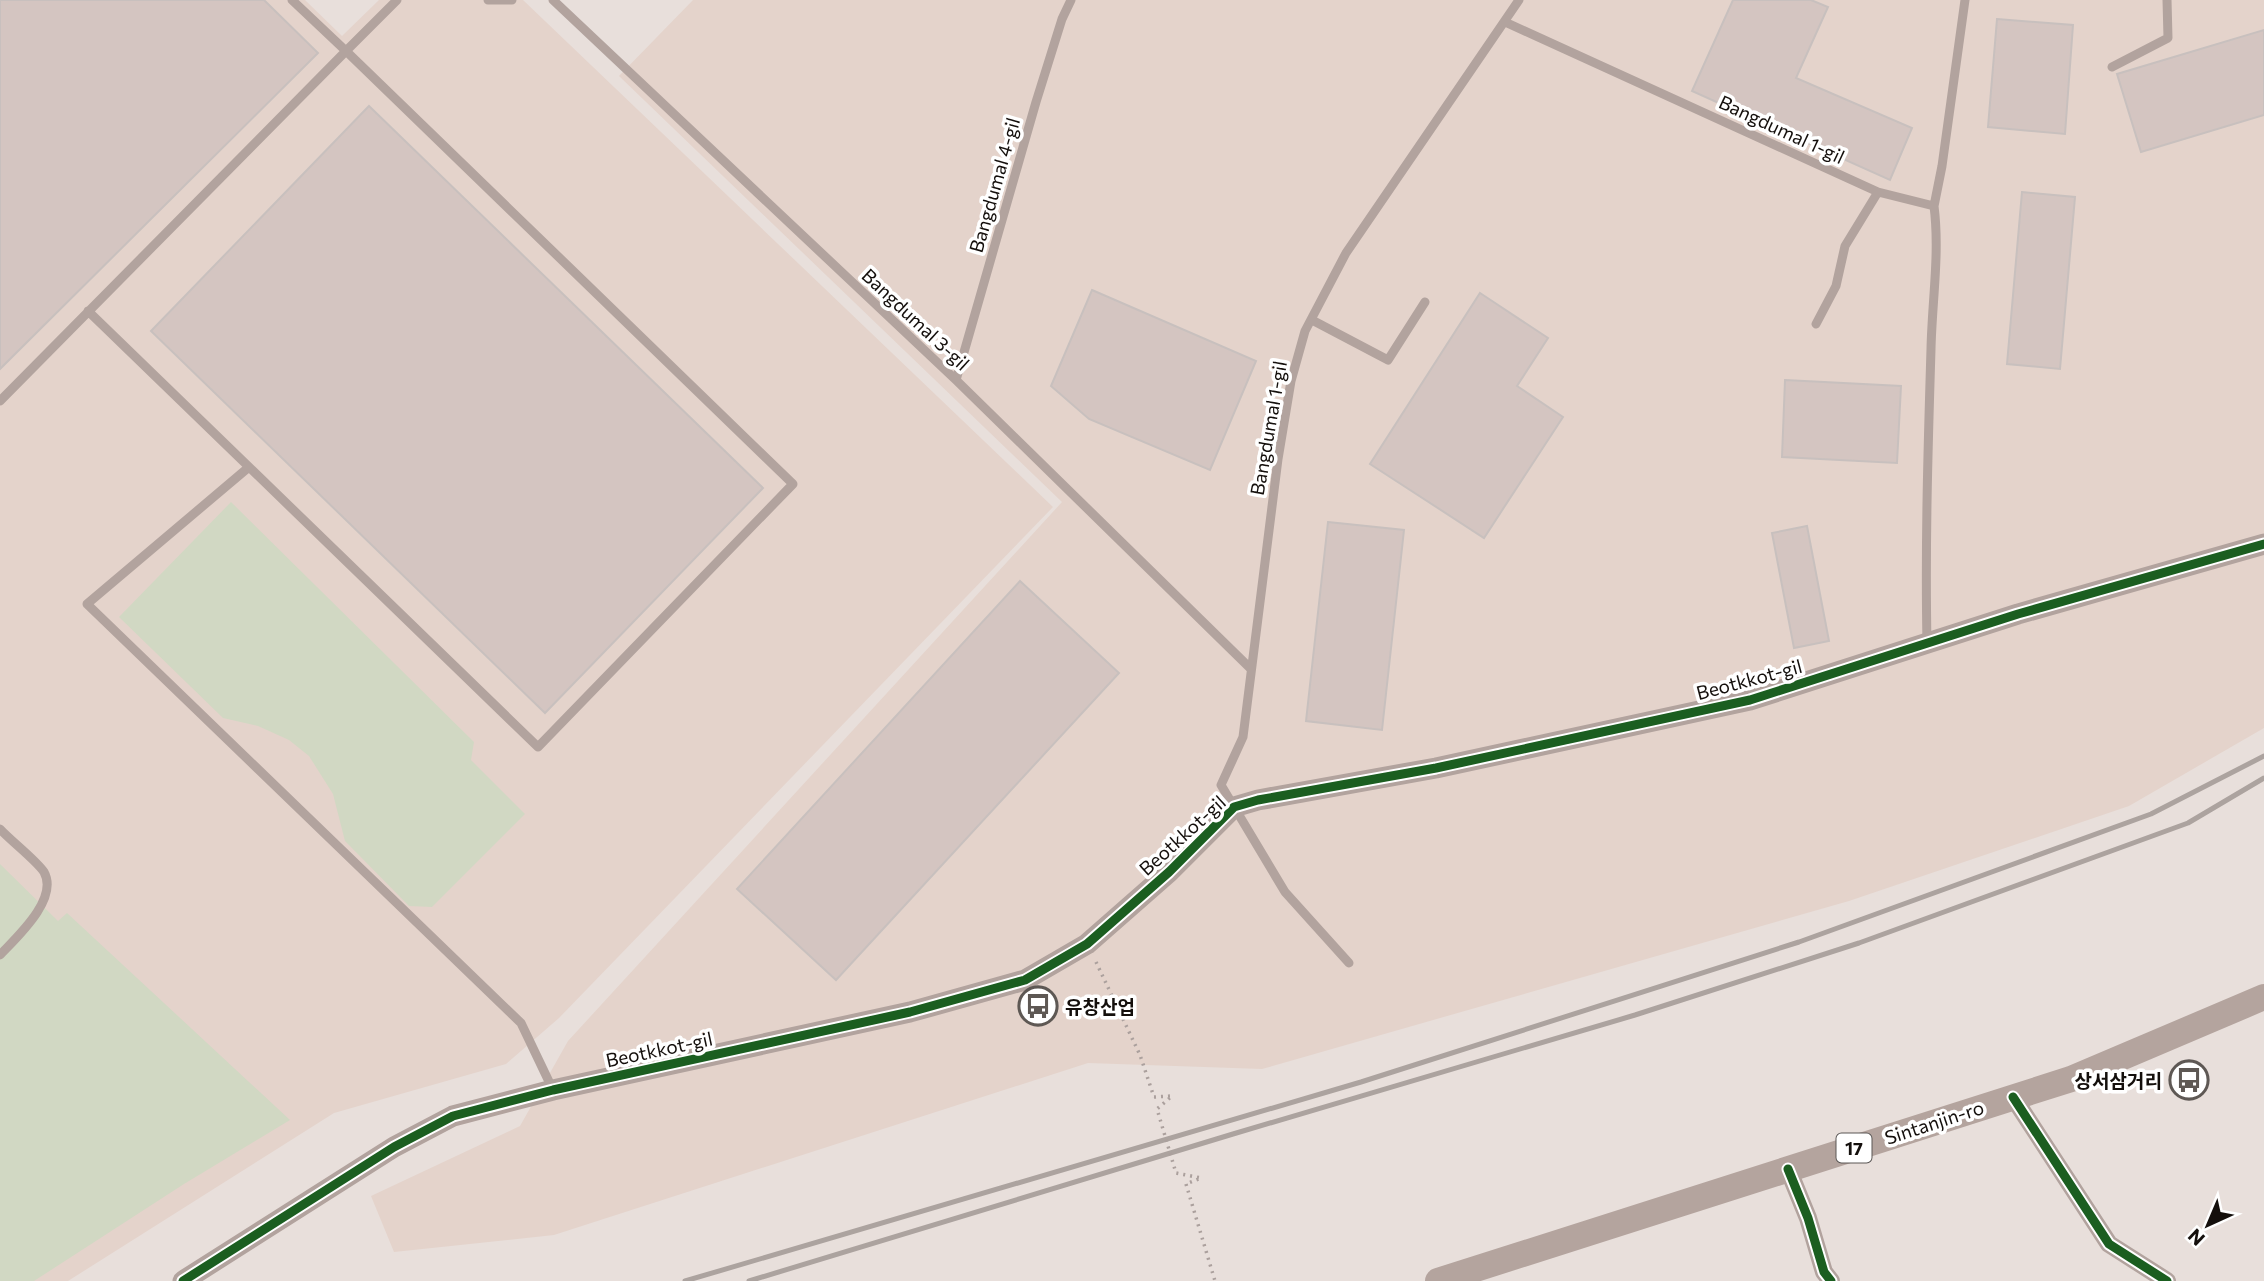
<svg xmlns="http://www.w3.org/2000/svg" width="2264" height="1281" font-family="Commissioner,'Noto Sans KR',sans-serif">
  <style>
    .built { fill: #e4d3cb }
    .green { fill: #d1d8c3 }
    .building { fill: #d4c5c1; stroke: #c8c0be; stroke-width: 2 }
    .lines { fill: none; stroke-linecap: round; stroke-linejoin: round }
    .path { stroke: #aba09d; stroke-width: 3.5; stroke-dasharray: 2 5; stroke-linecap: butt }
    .service { stroke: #b2a39e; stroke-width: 9 }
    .minor { stroke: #b2a39e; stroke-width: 18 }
    .tertiary { stroke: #b2a39e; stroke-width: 21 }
    .primary { stroke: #b4a49e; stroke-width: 26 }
    .rail { stroke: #aca39f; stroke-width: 5 }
    .path-bridge { stroke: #aba09d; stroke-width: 3.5; stroke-dasharray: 2 5; stroke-linecap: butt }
    .cycleway-casing { stroke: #fff; stroke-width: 13 }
    .cycleway { stroke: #1b5e20; stroke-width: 9 }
    .labels { text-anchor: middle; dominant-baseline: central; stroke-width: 7; stroke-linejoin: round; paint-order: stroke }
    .shield { fill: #fff; stroke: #5a5755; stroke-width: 2 }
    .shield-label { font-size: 18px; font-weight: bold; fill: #140f0c }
    .street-label { font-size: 19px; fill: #140f0c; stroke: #fff }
    .poi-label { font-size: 19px; font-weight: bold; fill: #140f0c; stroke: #fff; text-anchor: start }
  </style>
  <rect width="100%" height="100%" fill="#e8dfdb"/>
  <path class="built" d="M 0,0 L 305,0 L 342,36 L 379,0 L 523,0 L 1053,507 L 559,1018 L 506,1064 L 334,1113 L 68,1281 L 0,1281 Z
    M 693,0 L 2264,0 L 2264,728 L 2129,806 L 1849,901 L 1262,1069 L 1088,1063 L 554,1235 L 394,1252 L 371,1196 L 520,1126 L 568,1041 L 1062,502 L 619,76 Z"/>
  <path class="green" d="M 231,502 L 474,742 L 471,760 L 525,814 L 432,907 L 409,906 L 345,841 L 333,794 L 309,756 L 289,740 L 258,726 L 223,718 L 119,617 Z
    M 0,864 L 58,921 L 67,913 L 290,1120 L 184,1184 L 34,1281 L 0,1281 Z"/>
  <path class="building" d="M 0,0 L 264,0 L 318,53 L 0,369 Z
    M 1733,0 L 1811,0 L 1828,7 L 1796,78 L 1912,128 L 1890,180 L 1692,91 Z
    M 1997,19 L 2073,25 L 2065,134 L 1988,127 Z
    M 2264,30 L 2264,115 L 2141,152 L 2117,74 Z
    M 369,106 L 763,488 L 545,713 L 151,331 Z
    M 2022,192 L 2075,197 L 2060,369 L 2007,364 Z
    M 1092,290 L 1256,361 L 1210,470 L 1089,419 L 1051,386 Z
    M 1480,293 L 1548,338 L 1517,386 L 1563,417 L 1484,538 L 1370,464 Z
    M 1785,380 L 1901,386 L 1897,463 L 1782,457 Z
    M 1328,522 L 1404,530 L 1382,730 L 1306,721 Z
    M 1807,526 L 1829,641 L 1794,648 L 1772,533 Z
    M 1020,581 L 1119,673 L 836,980 L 737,889 Z"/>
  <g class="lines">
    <path class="path" d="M 1096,962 L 1140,1055 L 1154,1097
      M 1186,1184 L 1215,1281"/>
    <path class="service" d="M 488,0 L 512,0
      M 553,0 L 956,380 L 1250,668
      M 1505,22 L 1878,192 L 1934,206 L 1942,166 L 1965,0
      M 2112,67 L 2168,38 L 2167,0
      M 88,311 L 538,747 L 793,484 L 346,51 L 397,0
      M 1312,320 L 1388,360 L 1425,302
      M 1816,324 L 1836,286 L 1845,246 L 1878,192
      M 956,380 L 1036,102 L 1062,19 L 1071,0
      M 0,401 L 346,51 L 292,0
      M 249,467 L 87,604 L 521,1023 L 553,1090
      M 1927,643 C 1925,545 1928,447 1931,349 C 1932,301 1940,253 1934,206
      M 0,829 C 10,840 37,861 44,872 C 59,899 17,937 0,955
      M 1349,963 L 1285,892 L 1221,785 L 1243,737 L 1278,459 L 1291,381 L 1305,331 L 1346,253 L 1519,0"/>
    <path class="minor" d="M 2013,1097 L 2109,1244 L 2167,1281
      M 1788,1169 L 1808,1218 L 1824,1272 L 1831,1281"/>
    <path class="tertiary" d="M 183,1281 L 394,1147 L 453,1116 L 553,1090 L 910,1012 L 1025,980 L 1087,944 L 1169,872 L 1234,807 L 1258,800 L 1436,768 L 1750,700 L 2018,614 L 2264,544"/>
    <path class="primary" d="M 1438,1281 L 2071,1079 L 2264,997"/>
    <path class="rail" d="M 685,1281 L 1361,1082 L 1799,942 L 2151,814 L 2264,756
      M 749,1281 L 1233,1134 L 1635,1015 L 1859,943 L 2188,823 L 2264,778"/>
    <path class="path-bridge" d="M 1154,1097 L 1172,1096 L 1157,1109 L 1176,1173 L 1201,1178 L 1186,1184"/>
    <g class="cycleway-casing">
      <path id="cycleway" d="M 2013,1097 L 2109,1244 L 2167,1281
        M 1788,1169 L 1808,1218 L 1824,1272 L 1831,1281
        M 183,1281 L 394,1147 L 453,1116 L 553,1090 L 910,1012 L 1025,980 L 1087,944 L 1169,872 L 1234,807 L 1258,800 L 1436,768 L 1750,700 L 2018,614 L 2264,544"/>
    </g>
    <use href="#cycleway" class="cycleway"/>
  </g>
  <defs>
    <g id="bus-ring" transform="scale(2.0125)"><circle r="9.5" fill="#fff" stroke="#5e5854" stroke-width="1.5"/><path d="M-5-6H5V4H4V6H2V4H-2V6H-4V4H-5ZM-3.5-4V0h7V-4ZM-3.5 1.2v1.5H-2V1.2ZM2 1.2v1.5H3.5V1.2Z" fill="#5e5854"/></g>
  </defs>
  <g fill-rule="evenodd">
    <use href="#bus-ring" x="1038" y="1006"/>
    <use href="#bus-ring" x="2189" y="1080"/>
  </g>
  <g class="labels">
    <rect class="shield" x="1836.5" y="1133.5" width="35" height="29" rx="5"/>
    <g class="shield-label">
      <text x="1854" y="1148">17</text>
    </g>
    <g class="street-label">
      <text transform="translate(1782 129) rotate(25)">Bangdumal 1-gil</text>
      <text transform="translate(994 185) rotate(-74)">Bangdumal 4-gil</text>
      <text transform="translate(916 319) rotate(43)">Bangdumal 3-gil</text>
      <text transform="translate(1268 428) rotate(-80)">Bangdumal 1-gil</text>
      <text transform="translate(1749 679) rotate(-15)">Beotkkot-gil</text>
      <text transform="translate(1182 835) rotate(-42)">Beotkkot-gil</text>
      <text transform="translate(659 1049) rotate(-12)">Beotkkot-gil</text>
      <text transform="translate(1934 1122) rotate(-18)">Sintanjin-ro</text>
    </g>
    <g class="poi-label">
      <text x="1065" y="1006">유창산업</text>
      <text x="2162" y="1080" text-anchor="end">상서삼거리</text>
    </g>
  </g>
  <g transform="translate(2208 1225) rotate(224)" stroke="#ffffff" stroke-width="5" paint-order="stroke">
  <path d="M0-5L12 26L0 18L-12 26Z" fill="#140f0c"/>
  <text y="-10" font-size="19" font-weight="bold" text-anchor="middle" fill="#140f0c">N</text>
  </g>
</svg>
